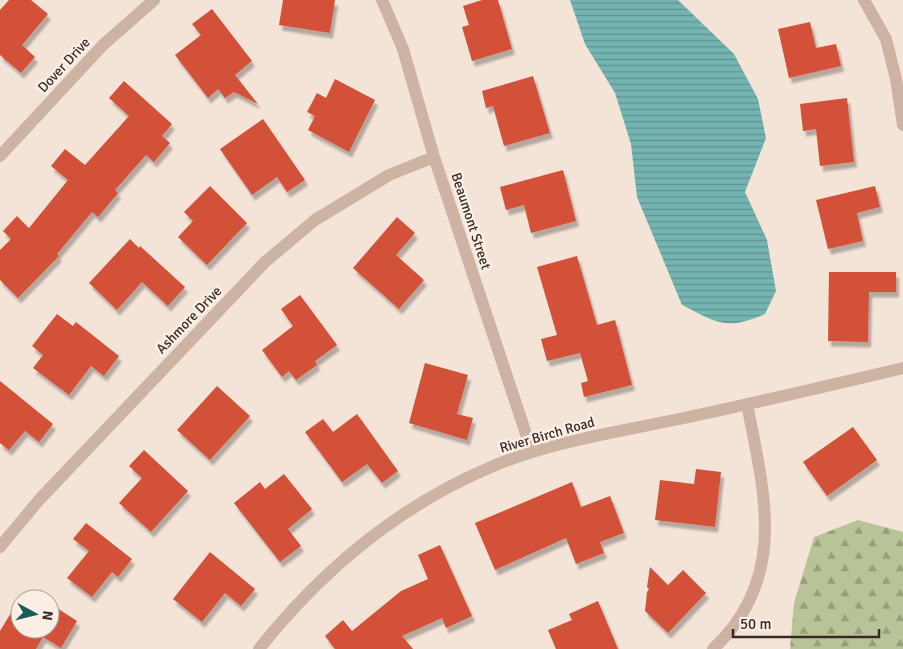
<svg xmlns="http://www.w3.org/2000/svg" width="903" height="649" font-family="Signika,sans-serif">
  <style>
    .forest { fill: url(#forest-firs) }
    .water { fill: url(#water-rules) }
    .building { fill: #d25137; filter: url(#shadow) }
    .lines { fill: none; stroke-linecap: round; stroke-linejoin: round }
    .minor { stroke: #cdb3a3; stroke-width: 12 }
    .labels { text-anchor: middle; dominant-baseline: central; stroke-width: 5; stroke-linejoin: round; paint-order: stroke }
    .street-label { font-size: 14px; fill: #372a26; stroke: #fbefe5 }
  </style>
  <defs>
    <pattern id="forest-firs" width="22" height="20" patternUnits="userSpaceOnUse" patternTransform="scale(1.25)"><rect width="22" height="20" fill="#b8c497"/><path d="M5 1l3.5 6h-7zM16 11l3.5 6h-7z" fill="#969f7b"/></pattern>
    <pattern id="water-rules" width="6" height="5" patternUnits="userSpaceOnUse" patternTransform="scale(1.25)"><rect width="6" height="5" fill="#74b4b1"/><path d="M0 2.5h6" fill="none" stroke="#609390"/></pattern>
    <filter id="shadow"><feDropShadow dx="3" dy="5.5" stdDeviation="1" flood-color="#0004"/></filter>
  </defs>
  <rect width="100%" height="100%" fill="#f4e4d8"/>
  <path class="forest" d="M 858,520 L 903,532 L 903,649 L 790,649 L 794,603 L 814,537 Z"/>
  <path class="water" d="M 570,0 L 678,0 L 734,54 L 758,99 L 766,138 L 745,192 L 767,240 L 776,291 L 765,314 C 725,331 718,323 682,305 L 637,197 L 631,144 L 615,93 L 585,44 Z"/>
  <path class="building" d="M 9,0 L 31,0 L 48,14 L 22,45 L 35,57 L 21,73 L 0,55 L 0,10 Z
    M 283,0 L 335,0 L 330,33 L 279,25 Z
    M 482,0 L 498,0 L 512,49 L 472,61 L 462,27 L 469,25 L 463,6 Z
    M 212,9 L 252,61 L 235,75 L 258,104 L 234,92 L 225,98 L 218,89 L 208,98 L 175,55 L 201,35 L 192,24 Z
    M 810,22 L 816,48 L 836,44 L 841,66 L 789,78 L 778,29 Z
    M 533,76 L 550,133 L 504,146 L 493,106 L 486,108 L 482,91 Z
    M 335,79 L 375,100 L 349,152 L 308,130 L 315,116 L 307,112 L 317,93 L 326,98 Z
    M 124,81 L 172,124 L 162,136 L 170,143 L 154,162 L 146,155 L 115,190 L 118,193 L 98,217 L 92,212 L 57,254 L 59,256 L 18,298 L 0,280 L 0,250 L 11,239 L 3,231 L 17,216 L 29,228 L 68,180 L 51,166 L 65,149 L 85,165 L 129,116 L 109,98 Z
    M 847,98 L 854,162 L 820,166 L 816,129 L 803,131 L 800,104 Z
    M 263,119 L 305,180 L 287,192 L 277,177 L 252,195 L 220,149 Z
    M 563,170 L 576,221 L 531,233 L 524,205 L 506,210 L 500,187 Z
    M 210,186 L 247,223 L 207,265 L 178,237 L 193,221 L 184,212 Z
    M 875,186 L 880,207 L 857,213 L 863,241 L 828,249 L 816,200 Z
    M 397,217 L 415,233 L 396,255 L 424,280 L 399,309 L 353,268 Z
    M 130,239 L 139,248 L 140,246 L 185,287 L 168,306 L 142,282 L 117,310 L 89,283 Z
    M 577,256 L 597,325 L 615,320 L 632,385 L 584,397 L 581,383 L 588,381 L 580,353 L 547,361 L 541,339 L 557,335 L 537,267 Z
    M 829,272 L 896,272 L 896,292 L 869,292 L 868,342 L 828,341 Z
    M 300,295 L 337,345 L 315,361 L 317,365 L 296,380 L 289,371 L 282,377 L 262,350 L 293,326 L 281,309 Z
    M 57,314 L 73,326 L 76,322 L 119,356 L 104,376 L 91,366 L 69,395 L 33,368 L 43,355 L 32,346 Z
    M 425,363 L 468,375 L 457,414 L 473,418 L 467,440 L 409,423 Z
    M 0,381 L 53,424 L 39,442 L 25,431 L 9,450 L 0,443 Z
    M 217,386 L 250,416 L 210,460 L 177,430 Z
    M 357,414 L 398,471 L 382,483 L 367,464 L 342,482 L 305,432 L 323,419 L 333,432 Z
    M 853,427 L 877,460 L 827,496 L 803,462 Z
    M 144,450 L 188,491 L 151,532 L 119,503 L 142,478 L 129,466 Z
    M 696,469 L 721,472 L 715,527 L 655,520 L 660,480 L 694,484 Z
    M 284,474 L 312,509 L 288,529 L 301,546 L 280,562 L 234,503 L 260,482 L 265,489 Z
    M 572,482 L 581,507 L 610,496 L 624,533 L 600,542 L 604,553 L 576,564 L 566,538 L 495,570 L 475,523 Z
    M 86,523 L 132,559 L 118,577 L 112,572 L 92,597 L 67,578 L 89,551 L 73,539 Z
    M 440,545 L 472,616 L 446,628 L 442,618 L 402,636 L 413,649 L 335,649 L 325,636 L 343,620 L 352,631 L 401,591 L 428,579 L 418,555 Z
    M 210,552 L 255,589 L 241,606 L 225,593 L 202,622 L 173,599 Z
    M 650,567 L 668,585 L 683,570 L 706,593 L 668,633 L 645,611 L 647,592 L 649,589 L 647,587 Z
    M 20,598 L 20,629 L 50,629 L 50,620 L 57,608 L 77,621 L 61,648 L 43,637 L 36,649 L 0,649 L 0,631 Z
    M 598,601 L 618,649 L 556,649 L 548,630 L 572,620 L 569,614 Z"/>
  <g class="lines">
    <path class="minor" d="M 382,0 L 403,49 L 434,157 L 532,452
      M 864,0 L 886,39 L 896,79 L 903,125
      M 0,156 L 103,45 L 154,0
      M 0,547 L 39,500 L 265,262 L 315,220 L 389,175 L 434,157
      M 259,649 C 321,571 399,506 491,467 C 549,442 613,433 674,420 C 751,404 827,386 903,368
      M 713,649 C 789,578 764,492 747,404"/>
  </g>
  <g class="labels">
    <g class="street-label">
      <text transform="translate(64 65) rotate(-47)">Dover Drive</text>
      <text transform="translate(471 221) rotate(72)">Beaumont Street</text>
      <text transform="translate(189 320) rotate(-46)">Ashmore Drive</text>
      <text transform="translate(547 435) rotate(-16)">River Birch Road</text>
    </g>
  </g>
  <g transform="translate(35 614) rotate(97)"><circle r="24" fill="#fbefe5" stroke="#ada099"/>
  <path d="M0-4L9 19L0 12L-9 19Z" fill="#175d5c"/>
  <text y="-8" font-size="14" font-weight="bold" text-anchor="middle" fill="#372a26">N</text>
  </g>
  <path d="M733 629v8h146v-8" fill="none" stroke="#372a26" stroke-width="2.5"/>
  <text x="740" y="629" font-size="15" fill="#372a26" stroke="#fbefe5" stroke-width="4" paint-order="stroke">50 m</text>
</svg>
